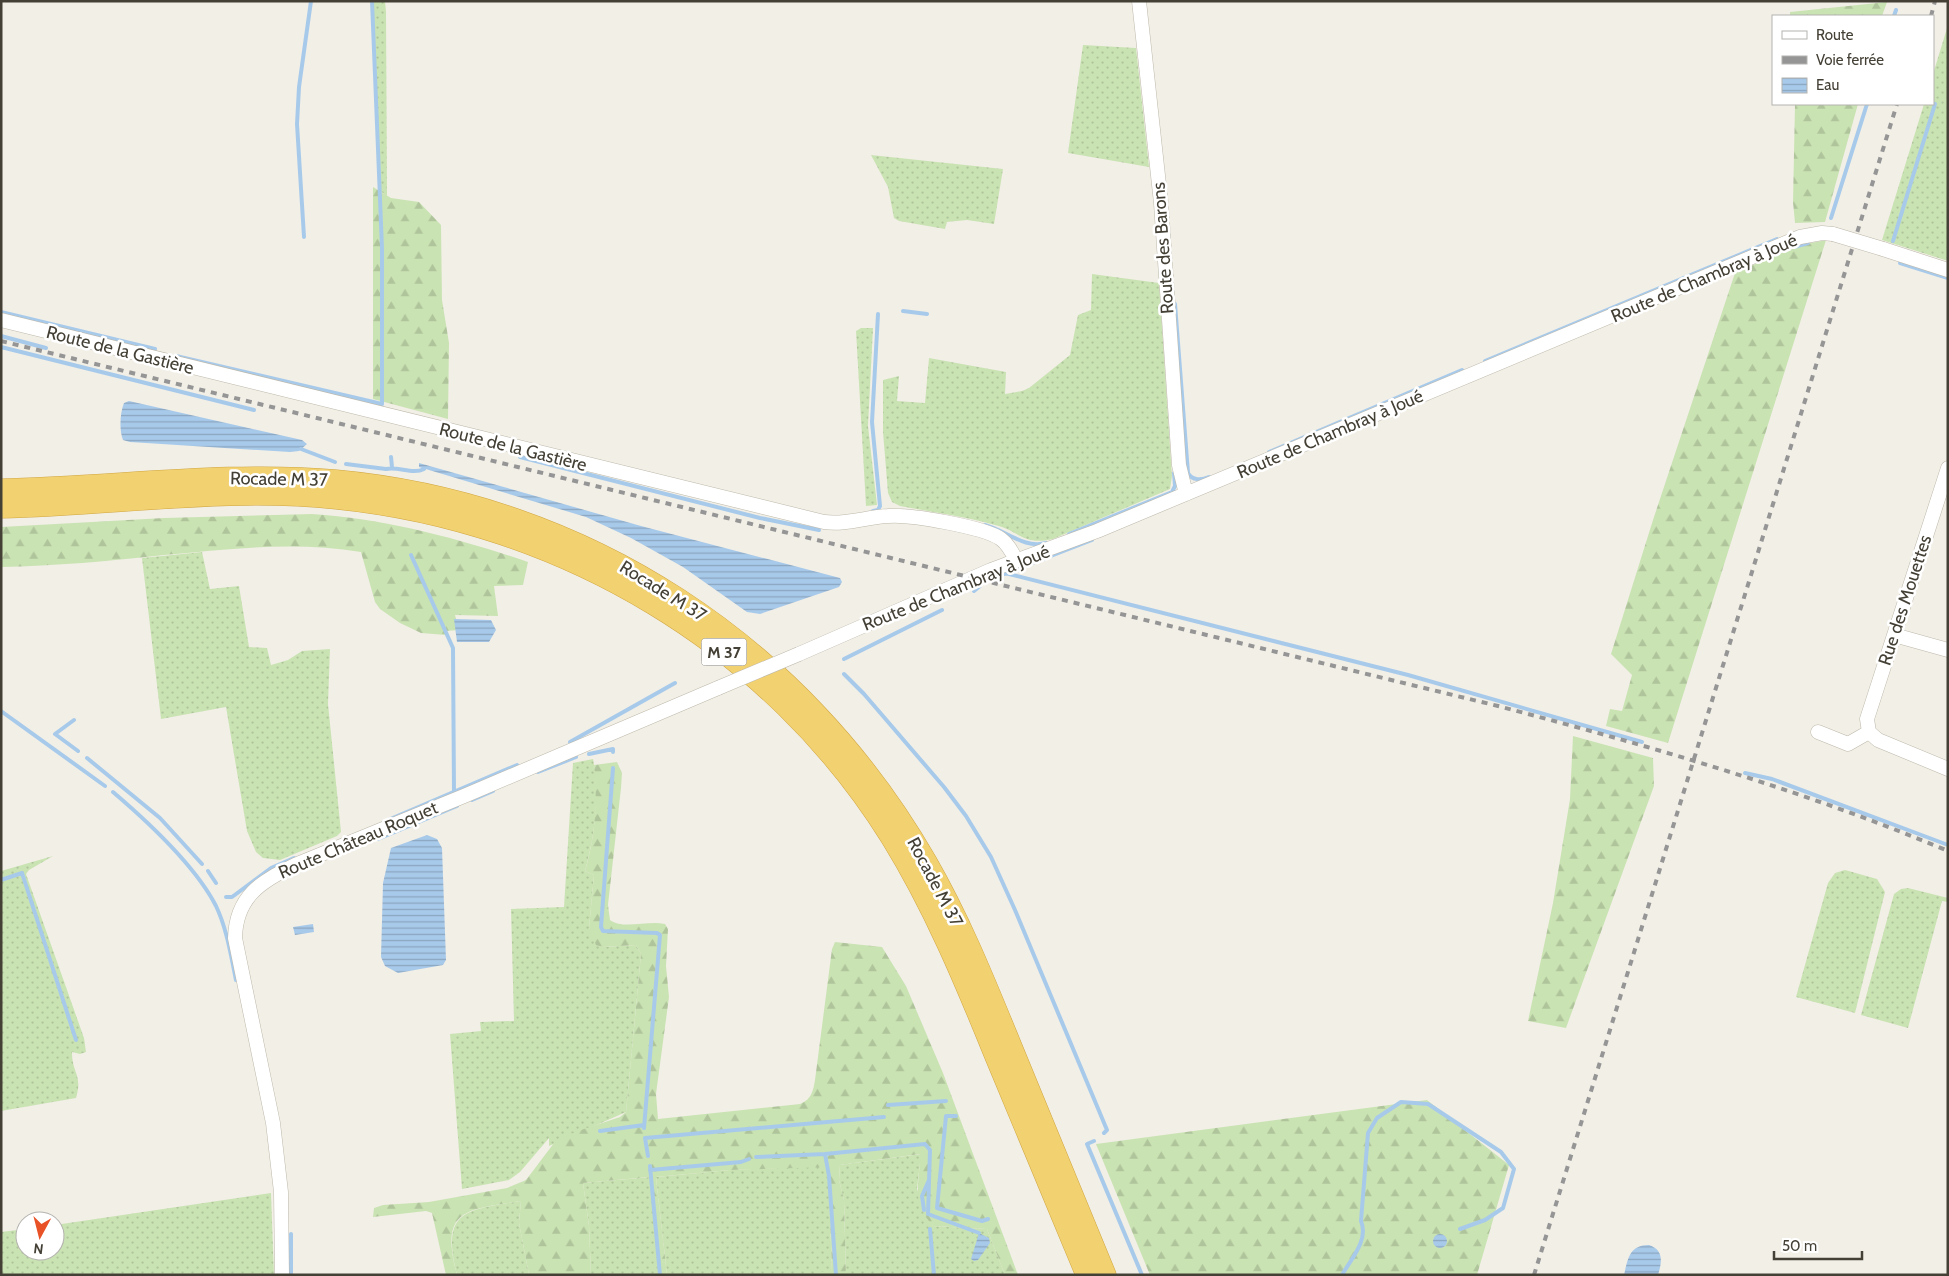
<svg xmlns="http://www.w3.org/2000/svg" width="1949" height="1276" font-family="Cabin,sans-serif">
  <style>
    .grass { fill: url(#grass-dots) }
    .forest { fill: url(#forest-firs) }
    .water { fill: url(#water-rules) }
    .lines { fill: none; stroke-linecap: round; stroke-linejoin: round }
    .stream { stroke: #a8caea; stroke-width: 4 }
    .minor-casing { stroke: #bdb8aa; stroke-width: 15 }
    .highway-casing { stroke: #d1a742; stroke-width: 21 }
    .minor { stroke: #fff; stroke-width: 14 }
    .highway { stroke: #f2d171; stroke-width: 20 }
    .rail { stroke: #959595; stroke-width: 4; stroke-dasharray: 6 6; stroke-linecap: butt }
    .minor-bridge-casing { stroke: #bdb8aa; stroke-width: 15; stroke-linecap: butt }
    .minor-bridge { stroke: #fff; stroke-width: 14 }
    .labels { text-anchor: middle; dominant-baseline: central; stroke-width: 5; stroke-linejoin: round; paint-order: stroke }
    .shield { fill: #fff; stroke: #7c7972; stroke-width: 1 }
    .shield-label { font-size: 16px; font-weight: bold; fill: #444036 }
    .street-label { font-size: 18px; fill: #444036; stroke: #fff }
  </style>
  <defs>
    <pattern id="grass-dots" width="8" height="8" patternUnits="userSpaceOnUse" patternTransform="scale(1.25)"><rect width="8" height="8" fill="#cae3b3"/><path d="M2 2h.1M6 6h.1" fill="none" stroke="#afc49b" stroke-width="1.8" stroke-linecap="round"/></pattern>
    <pattern id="forest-firs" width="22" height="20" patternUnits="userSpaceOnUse" patternTransform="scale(1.25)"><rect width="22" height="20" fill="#cae3b3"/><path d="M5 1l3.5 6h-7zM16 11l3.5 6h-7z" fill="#afc49b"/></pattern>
    <pattern id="water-rules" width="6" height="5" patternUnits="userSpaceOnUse" patternTransform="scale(1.25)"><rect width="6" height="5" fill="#a8caea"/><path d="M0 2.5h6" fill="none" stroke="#8aa5be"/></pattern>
  </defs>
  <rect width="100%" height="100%" fill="#f2efe7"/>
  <path class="grass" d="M 372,1 L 385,1 L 386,12 L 387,196 L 379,190 Z
    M 1948,25 L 1948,261 L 1882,240 L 1924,104 L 1933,104 L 1933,74 Z
    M 1083,45 L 1136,48 L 1149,167 L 1068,153 Z
    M 871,155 L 1003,169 L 994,224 L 967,220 L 947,222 L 945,229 L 899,221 L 894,218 L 888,187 Z
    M 1092,274 L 1159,283 L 1172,476 L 1170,489 L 1053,539 C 1023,546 1020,531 995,525 C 964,516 931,512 900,506 L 892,502 L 888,493 L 883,432 L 883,380 L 899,376 L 897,401 L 925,403 L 929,358 L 1006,372 L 1005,394 L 1022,391 L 1029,388 L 1070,355 L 1078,315 L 1091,310 Z
    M 861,328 L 873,328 L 868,426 L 877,505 L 866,506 L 856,331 Z
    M 202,552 L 210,589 L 239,586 L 249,647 L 267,648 L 271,665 L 288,660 L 302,651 L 330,649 L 328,704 L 341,832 L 337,836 L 280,860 L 263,858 L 256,852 L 247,831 L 226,707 L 161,719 L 142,558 Z
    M 593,759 C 600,795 595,835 585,871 L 594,875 L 589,928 L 603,947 L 636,945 L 641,954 L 626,1112 L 549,1146 L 549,1138 L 520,1172 L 509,1180 L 462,1189 L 450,1034 L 481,1031 L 480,1022 L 514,1021 L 511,909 L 564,907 L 573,763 Z
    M 53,856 L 29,870 L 26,874 L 84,1038 L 86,1052 L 80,1054 L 72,1052 C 72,1074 83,1074 76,1098 L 1,1111 L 1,871 Z
    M 1845,870 L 1877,879 L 1885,892 L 1855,1013 L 1796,997 L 1828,883 L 1835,873 Z
    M 1908,888 L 1948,898 L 1948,902 L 1942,901 L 1908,1028 L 1861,1015 L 1894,894 L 1901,889 Z
    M 921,1154 L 917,1189 L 933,1226 L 987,1229 L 1005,1275 L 846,1275 L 844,1200 L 839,1180 L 840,1165 Z
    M 828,1166 L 832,1271 L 809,1275 L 667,1275 L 656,1177 L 730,1170 Z
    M 651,1177 L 659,1275 L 591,1275 L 589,1226 L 583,1183 Z
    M 271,1193 L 274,1275 L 1,1275 L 1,1232 L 25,1229 L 25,1251 L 55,1251 L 55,1225 Z
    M 521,1201 L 519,1223 L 529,1275 L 457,1275 C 440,1209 467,1210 521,1201 Z"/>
  <path class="forest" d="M 1887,2 L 1882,16 L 1790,16 L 1790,12 Z
    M 1795,104 L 1858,104 L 1825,222 L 1795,223 L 1793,202 Z
    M 373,187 L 391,198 L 419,202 L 441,225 L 442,300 L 449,343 L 448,419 L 373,399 Z
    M 1826,240 L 1668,743 L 1606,726 L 1610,709 L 1622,711 L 1632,675 L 1611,654 L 1653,520 L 1735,273 L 1796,246 Z
    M 312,514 C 387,519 457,538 528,562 L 523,585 L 494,586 L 498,616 L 455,615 L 459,630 L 445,631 L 446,635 L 421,633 L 400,623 L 380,609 L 375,602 L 361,552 C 295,541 230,549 164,555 C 110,561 55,566 1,567 L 1,527 L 164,518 Z
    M 1573,736 L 1653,758 L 1654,786 L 1566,1028 L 1528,1021 L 1553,903 L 1570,799 Z
    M 617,762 L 622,773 L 621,788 L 608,905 L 610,920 C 624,930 647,920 665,924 L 668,929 L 666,966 L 669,997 L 656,1094 L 658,1119 L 800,1104 C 812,1099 813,1091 815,1080 L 832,949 L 835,942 L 882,947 L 906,986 L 943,1073 L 1018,1275 L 1005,1275 L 987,1229 L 933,1226 C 910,1199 920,1185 920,1154 L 840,1165 L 839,1180 L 844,1200 L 846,1275 L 809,1275 L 832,1270 L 828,1167 L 730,1170 L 656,1177 L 667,1275 L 659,1275 L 650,1177 L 583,1183 L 589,1226 L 591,1275 L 529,1275 L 519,1223 L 521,1201 C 466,1210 439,1208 457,1275 L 446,1275 L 432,1213 L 426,1211 L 373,1217 L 374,1208 L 383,1205 L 429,1202 L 507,1188 L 526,1180 L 554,1143 L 575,1132 L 620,1117 L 626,1112 L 641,954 L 636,945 L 603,947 L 596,945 L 589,928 L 594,875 L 585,871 C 595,837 598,801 594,765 Z
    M 1427,1100 L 1509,1165 L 1477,1275 L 1150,1275 L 1096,1144 Z"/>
  <path class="water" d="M 129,401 L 302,440 L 307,444 L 299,451 L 290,452 L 130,442 L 123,440 C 119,430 120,413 124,403 Z
    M 419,463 L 641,526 L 840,578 L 842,582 L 839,587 L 760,614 L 747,612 L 683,567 L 631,538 L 586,517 L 419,467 Z
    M 454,619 L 491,620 L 496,630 L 489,642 L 457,642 Z
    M 427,835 L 437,839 L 442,848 L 446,960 L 443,965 L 398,973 L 385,966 L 381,957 L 383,883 L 391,848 Z
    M 313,924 L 314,932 L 295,935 L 293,927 Z
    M 979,1233 L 989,1238 L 990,1243 L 978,1260 L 974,1261 L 971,1259 Z
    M1433 1241a7 7 0 1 1 14 0a7 7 0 1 1-14 0Z
    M 1649,1245 C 1664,1250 1662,1262 1658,1275 L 1624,1275 C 1628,1259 1629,1245 1649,1245 Z"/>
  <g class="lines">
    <path class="stream" d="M 1894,16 L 1896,10
      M 1831,218 L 1867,104
      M 304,237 L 297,124 L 299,87 L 311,1
      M 1893,241 L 1935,104
      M 1794,247 L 1808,243
      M 1900,263 L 1948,278
      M 1175,304 L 1188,473 C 1192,481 1202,480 1209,477
      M 903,311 L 927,314
      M 1,312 L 155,349
      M 1,336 L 46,348
      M 1,347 L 254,410
      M 176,356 L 382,404 L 382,248 L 372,1
      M 1485,361 L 1777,239
      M 301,449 L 335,462
      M 1269,452 L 1462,370
      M 391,457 L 392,467
      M 520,457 L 760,518 L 819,530
      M 346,464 L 386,469 C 398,466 413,475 424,469
      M 873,511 L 878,510 L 880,506 L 872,422 L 878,314
      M 985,525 C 1007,531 1024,549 1046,543
      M 1069,534 L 1172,492 L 1175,486 L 1174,473
      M 411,555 L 453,648 L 454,792
      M 1005,573 L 1408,675 L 1642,742
      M 999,576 L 1092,540
      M 974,591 L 980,586
      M 844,659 L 942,610
      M 844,674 L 864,694 L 944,787 L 966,816 L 991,857 L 1015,910 L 1107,1130 L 1104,1133
      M 1,711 L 105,786
      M 74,720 L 55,734 L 78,751
      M 570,742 L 675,683
      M 589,754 L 613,749 L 613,752
      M 87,758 L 160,818 L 202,864
      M 613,768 L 601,927 L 603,931 L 657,933 L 660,935 L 644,1128
      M 538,772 L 576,757
      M 1745,773 L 1772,779 L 1948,845
      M 113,792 C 147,821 196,867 216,906 C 227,929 231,956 236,980
      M 472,800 L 493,791
      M 388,820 L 517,765
      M 378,839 L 457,806
      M 208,871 L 216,883
      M 1,880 L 22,873 L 76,1040
      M 226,897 L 232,897 L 271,868 L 294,858
      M 888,1105 L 946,1101
      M 956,1116 L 946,1116 L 937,1208 L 982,1221 L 988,1219
      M 600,1131 L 644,1125
      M 645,1138 L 884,1117
      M 645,1138 L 648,1156
      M 1094,1141 L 1087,1144 L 1142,1275
      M 756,1157 L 825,1154
      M 650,1166 L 660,1275
      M 650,1170 L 741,1162 L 749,1159
      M 924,1210 L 922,1196 L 929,1180
      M 930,1229 L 934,1275
      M 291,1275 L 291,1234
      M 836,1275 L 829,1176 L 825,1154 L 925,1144 L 930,1150 L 928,1214 L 979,1233
      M 1342,1275 C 1351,1259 1369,1240 1361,1221 L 1368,1133 L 1377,1118 L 1401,1102 L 1428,1104 L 1501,1152 L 1514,1169 L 1503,1208 L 1485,1220 L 1460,1229"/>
    <g class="minor-casing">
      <path id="minor" d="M 1139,1 L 1161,203 L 1179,465 L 1186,494
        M 1883,249 L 1948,270
        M 1,320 L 824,522 C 847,525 866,517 888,516 C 909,514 984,527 1001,539 C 1008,544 1012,552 1016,560
        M 1948,468 L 1867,719 L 1869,732 L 1878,740 L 1948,769
        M 1894,635 L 1948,650
        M 799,654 L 991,570 L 1097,531 L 1800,237 L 1822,233 L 1833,234
        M 1818,732 L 1848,744 L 1869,732
        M 282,1275 L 281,1192 L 273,1123 L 235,938 C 236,897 261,881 295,865 L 464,796 L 718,688"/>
    </g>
    <g class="highway-casing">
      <path id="highway" d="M 1,489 C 113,487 225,470 336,480 C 586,503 802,645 927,862 C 960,919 985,981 1010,1042 C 1042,1120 1074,1197 1106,1275
        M 1,508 C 113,506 225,487 337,499 C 562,522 771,645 891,838 C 933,906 964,980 994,1054 C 1025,1127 1055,1201 1086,1275"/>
    </g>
    <use href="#minor" class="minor"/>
    <use href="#highway" class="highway"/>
    <path class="rail" d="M 1931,16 L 1935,1
      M 1,341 L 1498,706 C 1650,746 1803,790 1948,851
      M 1534,1275 L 1897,104"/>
    <g class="minor-bridge-casing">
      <path id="minor-bridge" d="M 1833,234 L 1883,249
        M 718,688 L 799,654"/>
    </g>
    <use href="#minor-bridge" class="minor-bridge"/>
  </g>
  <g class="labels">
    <rect class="shield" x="701.5" y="638.5" width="45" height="27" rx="4"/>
    <g class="shield-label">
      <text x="724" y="652">M 37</text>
    </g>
    <g class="street-label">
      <text transform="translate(1163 248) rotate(-94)">Route des Barons</text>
      <text transform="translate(1704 278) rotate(-23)">Route de Chambray à Joué</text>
      <text transform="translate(120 350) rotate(14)">Route de la Gastière</text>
      <text transform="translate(1330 434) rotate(-23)">Route de Chambray à Joué</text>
      <text transform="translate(513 447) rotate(14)">Route de la Gastière</text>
      <text transform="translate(279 479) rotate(1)">Rocade M 37</text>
      <text transform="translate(956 588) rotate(-22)">Route de Chambray à Joué</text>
      <text transform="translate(663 591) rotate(32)">Rocade M 37</text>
      <text transform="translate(1905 600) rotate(-72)">Rue des Mouettes</text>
      <text transform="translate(358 840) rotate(-23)">Route Château Roquet</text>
      <text transform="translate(935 882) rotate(62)">Rocade M 37</text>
    </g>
  </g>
  <rect width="1949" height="1276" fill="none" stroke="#444036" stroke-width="5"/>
  <rect x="1772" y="15" width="162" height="90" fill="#ffffff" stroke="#b4b3af"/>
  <rect x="1782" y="31" width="25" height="8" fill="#ffffff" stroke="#b4b3af"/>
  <text x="1816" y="40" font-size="15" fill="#444036">Route</text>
  <rect x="1782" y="56" width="25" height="8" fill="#959595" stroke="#b4b3af"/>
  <text x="1816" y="65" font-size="15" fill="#444036">Voie ferrée</text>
  <rect x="1782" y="78" width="25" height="15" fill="url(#water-rules)" stroke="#b4b3af"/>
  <text x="1816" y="90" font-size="15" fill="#444036">Eau</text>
  <g transform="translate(40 1236) rotate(187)"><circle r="24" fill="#ffffff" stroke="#b4b3af"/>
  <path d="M0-4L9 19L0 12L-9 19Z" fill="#e95227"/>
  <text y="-8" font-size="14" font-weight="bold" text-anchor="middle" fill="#444036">N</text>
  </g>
  <path d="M1774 1251v8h88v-8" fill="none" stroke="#444036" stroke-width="2.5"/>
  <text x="1782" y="1251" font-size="15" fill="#444036" stroke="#ffffff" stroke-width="4" paint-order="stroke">50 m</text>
</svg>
